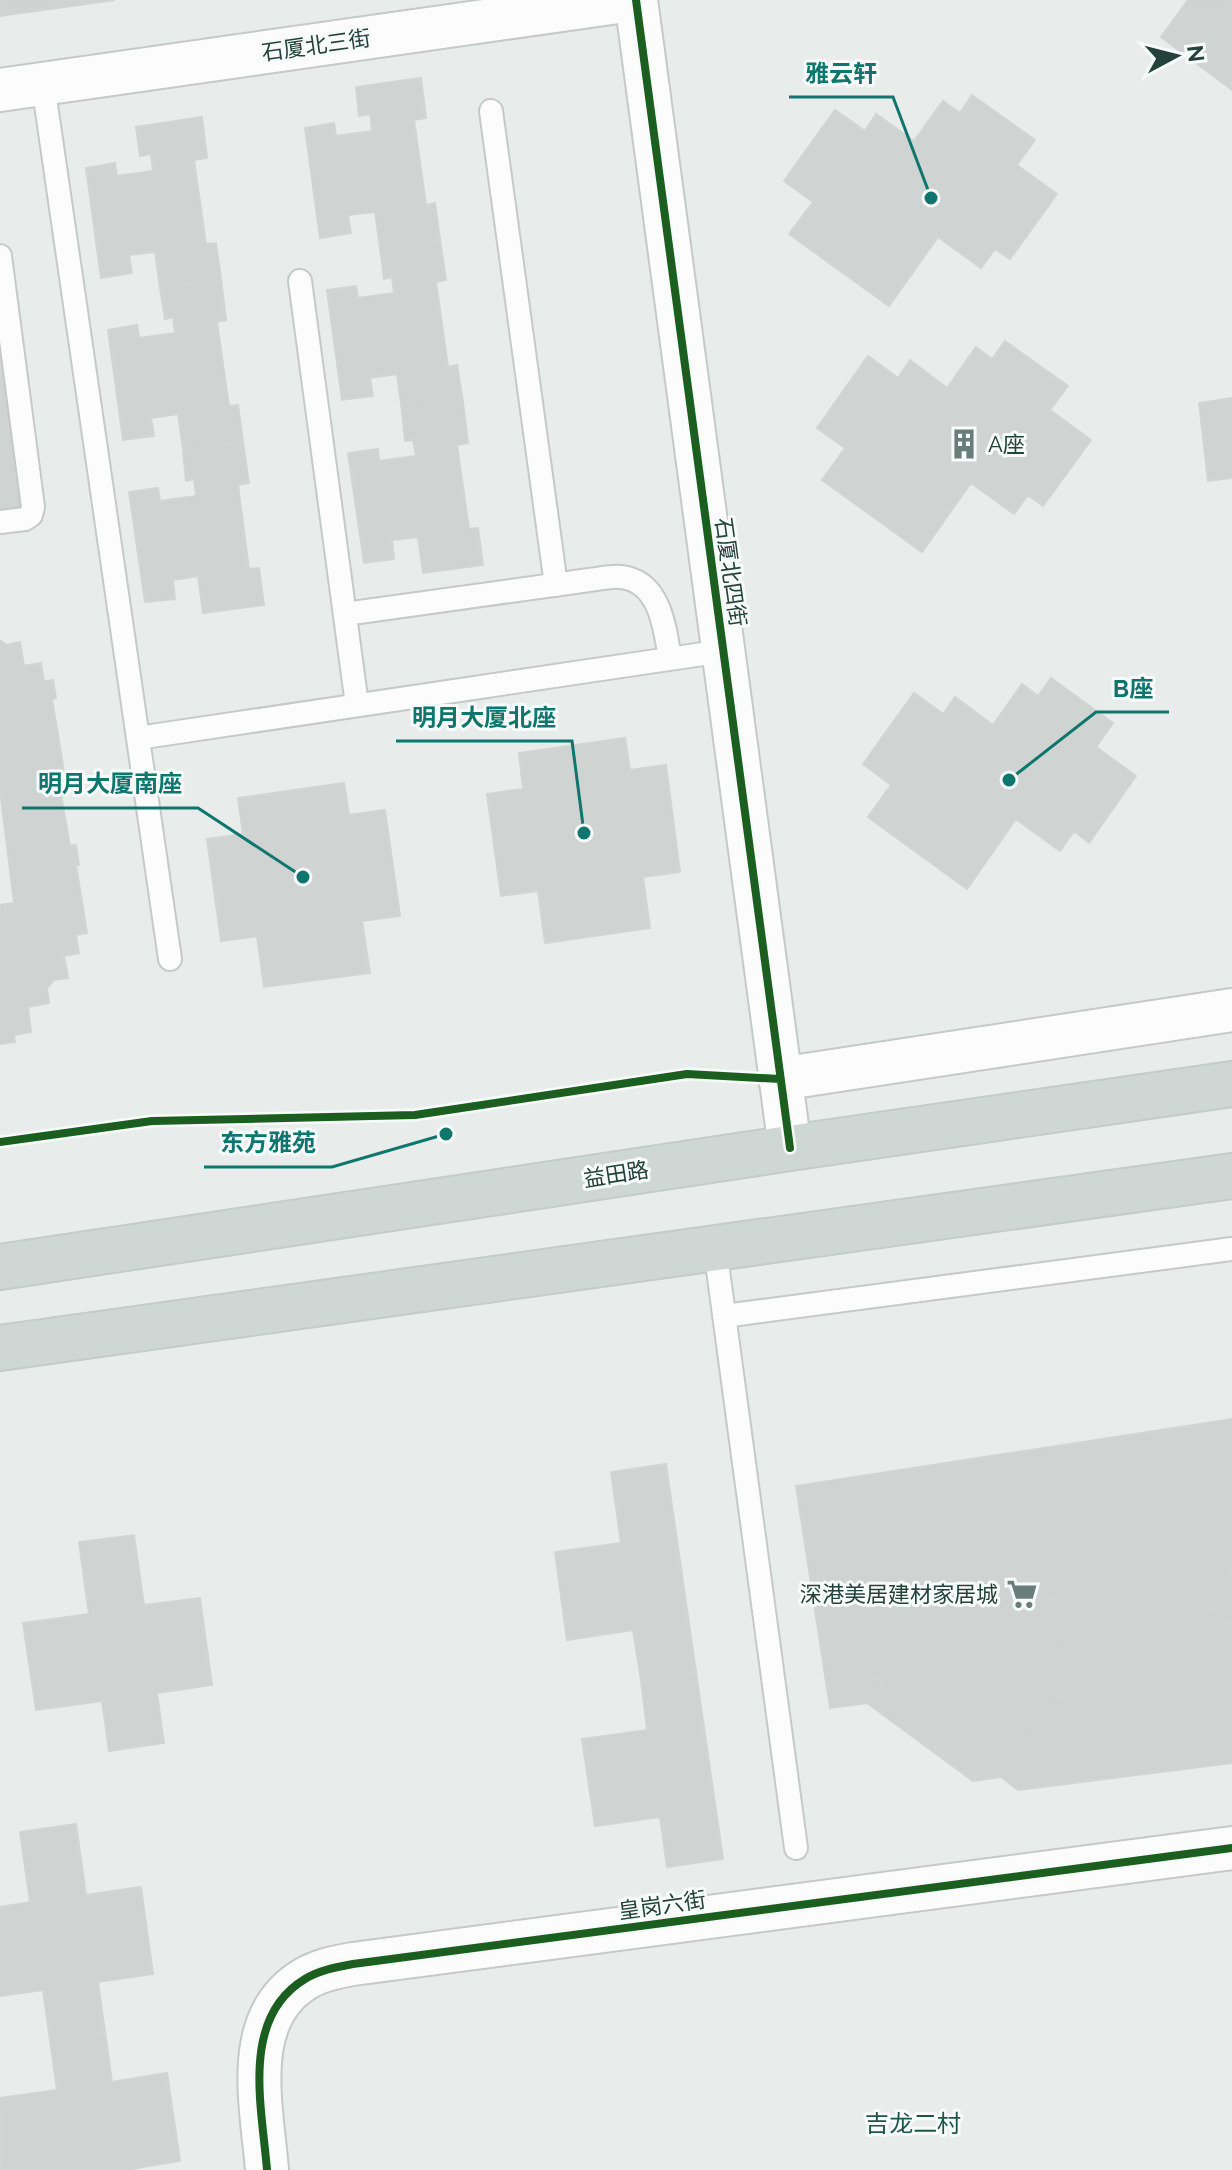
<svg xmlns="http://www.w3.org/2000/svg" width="1232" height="2170" font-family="Raleway,'Noto Sans SC',sans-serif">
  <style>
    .building { fill: #cfd4d2; stroke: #d1d6d4; stroke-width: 2 }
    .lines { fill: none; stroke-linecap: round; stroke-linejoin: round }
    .lane-casing { stroke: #c5cac8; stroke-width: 26 }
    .street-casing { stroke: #c5cac8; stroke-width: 46 }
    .primary-casing { stroke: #c3ccc9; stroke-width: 48 }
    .lane { stroke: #fcfcfc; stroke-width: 22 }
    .street { stroke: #fcfcfc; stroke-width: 42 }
    .primary { stroke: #cfd7d5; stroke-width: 44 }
    .cycleway-casing { stroke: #f7fbf9; stroke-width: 13 }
    .cycleway { stroke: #1b5e20; stroke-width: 8 }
    .labels { text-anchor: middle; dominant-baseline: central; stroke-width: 6; stroke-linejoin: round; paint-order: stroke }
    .street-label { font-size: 22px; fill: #24423a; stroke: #f7fbf9 }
    .poi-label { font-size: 22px; fill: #24423a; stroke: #f7fbf9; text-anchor: start }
    .neighbourhood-label { font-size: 24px; fill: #1f5548; stroke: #f7fbf9 }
    .leader { fill: none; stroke: #0f766e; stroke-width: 3 }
    .callout-dot { fill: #0f766e; stroke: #f7fbf9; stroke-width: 3 }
    .callout-label { font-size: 24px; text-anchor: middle; font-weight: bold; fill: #0f766e; stroke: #f7fbf9; stroke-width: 6; stroke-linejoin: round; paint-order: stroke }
  </style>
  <rect width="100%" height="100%" fill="#e8edeb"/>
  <path class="building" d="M 0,0 L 115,0 L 0,16 Z
    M 1188,0 L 1232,0 L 1232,90 L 1161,37 Z
    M 421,78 L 426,118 L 414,120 L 426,205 L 435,203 L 440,240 L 380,248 L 375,212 L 348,215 L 351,233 L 320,238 L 305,128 L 334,123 L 336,136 L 372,131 L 370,114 L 359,116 L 356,87 Z
    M 972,95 L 1035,140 L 1017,165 L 1057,194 L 1010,259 L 995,249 L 981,268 L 938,237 L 889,306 L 789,234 L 813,202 L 784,181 L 835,110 L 865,131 L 876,114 L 914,141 L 943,101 L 960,113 Z
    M 202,117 L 207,158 L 194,160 L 206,244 L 216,243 L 221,279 L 160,288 L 155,252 L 129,255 L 132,273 L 101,278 L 86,168 L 115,163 L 117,176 L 153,171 L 151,154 L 140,156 L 136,127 Z
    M 440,240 L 446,280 L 436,282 L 448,367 L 457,365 L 463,402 L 402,411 L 397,374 L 370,378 L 373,396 L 342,400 L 327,290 L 356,286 L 358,298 L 394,293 L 392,277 L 384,279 L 380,248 Z
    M 221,279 L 226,320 L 217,322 L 229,406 L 238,405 L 243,442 L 183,450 L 178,414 L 151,418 L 154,436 L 123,440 L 108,330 L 137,325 L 139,338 L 175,333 L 173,317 L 165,319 L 160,288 Z
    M 1005,341 L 1068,386 L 1050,410 L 1091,440 L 1043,506 L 1028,495 L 1014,514 L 971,483 L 922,552 L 822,480 L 845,448 L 817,428 L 868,356 L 898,378 L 910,360 L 947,388 L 976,347 L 992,359 Z
    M 0,344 L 23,512 L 0,516 Z
    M 1232,398 L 1232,478 L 1208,481 L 1199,403 Z
    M 463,402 L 468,443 L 457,445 L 469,529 L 478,528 L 483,565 L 423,573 L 418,537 L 392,540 L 394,559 L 364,563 L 348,453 L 378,449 L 379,461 L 416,456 L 413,440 L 405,441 L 402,411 Z
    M 243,442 L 249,483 L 238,485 L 249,569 L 259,568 L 264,605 L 203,613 L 198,576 L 173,580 L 175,599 L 145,602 L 129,492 L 158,488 L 160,501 L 196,496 L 194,479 L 186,481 L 183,450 Z
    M 0,640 L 7,645 L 20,642 L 24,666 L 41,663 L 44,681 L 53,680 L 56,698 L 52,699 L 64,771 L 57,772 L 70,846 L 76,845 L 79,865 L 76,865 L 87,933 L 76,935 L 79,953 L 64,956 L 68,978 L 54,980 L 47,988 L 49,1003 L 28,1007 L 31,1032 L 14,1035 L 15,1042 L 0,1044 L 0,905 L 14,903 L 0,790 Z
    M 1051,678 L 1113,723 L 1096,747 L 1136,776 L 1089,843 L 1074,831 L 1060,851 L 1016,819 L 967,889 L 868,817 L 891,785 L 863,764 L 914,693 L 943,714 L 955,697 L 993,725 L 1022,684 L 1038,696 Z
    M 625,738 L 630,770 L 666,765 L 680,872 L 643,877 L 650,928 L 545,943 L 538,891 L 501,896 L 487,794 L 523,789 L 519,753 Z
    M 344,783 L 349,815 L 385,810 L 400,916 L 362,921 L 370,973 L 264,987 L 257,936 L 221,941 L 207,839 L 243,834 L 238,798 Z
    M 1232,1419 L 1232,1763 L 1018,1790 L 1001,1777 L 973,1781 L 867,1703 L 830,1708 L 796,1486 Z
    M 666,1464 L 696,1672 L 641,1680 L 633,1630 L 567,1640 L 555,1552 L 621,1543 L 611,1472 Z
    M 134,1535 L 144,1605 L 200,1598 L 212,1685 L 157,1693 L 164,1743 L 109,1751 L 102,1701 L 36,1710 L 23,1623 L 89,1614 L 79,1542 Z
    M 941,1545 L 977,1572 L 989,1555 L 1074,1618 L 1052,1649 L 1079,1669 L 1002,1774 L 987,1762 L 973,1781 L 867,1703 L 882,1681 L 856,1662 Z
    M 1232,1572 L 1232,1659 L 1209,1643 L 1225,1621 L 1207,1608 Z
    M 696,1672 L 723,1859 L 667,1867 L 660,1817 L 595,1826 L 582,1739 L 647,1730 L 641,1680 Z
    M 76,1824 L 86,1895 L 141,1887 L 153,1974 L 98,1982 L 105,2032 L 50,2040 L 43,1990 L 0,1996 L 0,1907 L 30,1902 L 20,1832 Z
    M 105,2032 L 112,2082 L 167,2073 L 180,2161 L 125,2170 L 1,2170 L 0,2098 L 57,2090 L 50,2040 Z"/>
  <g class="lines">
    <g class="lane-casing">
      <path id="lane" d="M 43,84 L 170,959
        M 491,111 L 556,585
        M 0,256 L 33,507 L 31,515 L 25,519 L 0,522
        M 300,281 L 357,705
        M 345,614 L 589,580 C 599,579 611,576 621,577 C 660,581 665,628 670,659
        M 138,738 L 723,651
        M 715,1248 L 796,1848
        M 724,1316 L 1232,1249"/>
    </g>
    <g class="street-casing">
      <path id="street" d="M 636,0 L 790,1148
        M 0,90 L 632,0
        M 780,1079 L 1232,1010
        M 267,2170 C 262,2107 240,2018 305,1979 C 320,1970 337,1967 353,1964 L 1232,1848"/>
    </g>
    <g class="primary-casing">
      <path id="primary" d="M 0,1267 L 790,1148 L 1232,1084
        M 0,1348 L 1232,1176"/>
    </g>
    <use href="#lane" class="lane"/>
    <use href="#street" class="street"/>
    <use href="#primary" class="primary"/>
    <g class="cycleway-casing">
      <path id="cycleway" d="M 636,0 L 790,1148
        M 0,1142 L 152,1121 L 415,1115 L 687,1074 L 780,1079
        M 267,2170 C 262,2107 240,2018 305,1979 C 320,1970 337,1967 353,1964 L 1232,1848"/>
    </g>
    <use href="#cycleway" class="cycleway"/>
  </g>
  <defs>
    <g id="building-bare" transform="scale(2.4)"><path d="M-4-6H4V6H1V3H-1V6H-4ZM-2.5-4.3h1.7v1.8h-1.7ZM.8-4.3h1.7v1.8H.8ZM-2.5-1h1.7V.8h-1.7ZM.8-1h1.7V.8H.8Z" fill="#697e78" stroke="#f7fbf9" stroke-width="2.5" paint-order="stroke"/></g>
    <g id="supermarket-bare" transform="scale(2.4)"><path d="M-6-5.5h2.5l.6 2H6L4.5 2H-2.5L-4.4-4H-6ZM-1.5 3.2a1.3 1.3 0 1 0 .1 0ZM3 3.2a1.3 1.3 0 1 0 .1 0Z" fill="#697e78" stroke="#f7fbf9" stroke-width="2.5" paint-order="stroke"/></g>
  </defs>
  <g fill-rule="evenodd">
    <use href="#building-bare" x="964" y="444"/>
    <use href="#supermarket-bare" x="1022" y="1594"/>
  </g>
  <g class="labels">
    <g class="street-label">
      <text transform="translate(316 45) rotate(-8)">石厦北三街</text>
      <text transform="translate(731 572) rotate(82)">石厦北四街</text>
      <text transform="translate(616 1174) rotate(-9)">益田路</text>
      <text transform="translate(662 1905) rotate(-8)">皇岗六街</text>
    </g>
    <g class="poi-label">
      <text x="988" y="444">A座</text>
      <text x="998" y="1594" text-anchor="end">深港美居建材家居城</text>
    </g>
    <g class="neighbourhood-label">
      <text x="913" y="2123">吉龙二村</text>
    </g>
  </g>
  <path class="leader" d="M931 198L893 97H789M1009 780L1096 712H1169M584 833L572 741H396M303 877L198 808H22M446 1134L332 1167H204"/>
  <g class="callout-dot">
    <circle cx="931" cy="198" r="8"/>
    <circle cx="1009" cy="780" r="8"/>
    <circle cx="584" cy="833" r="8"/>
    <circle cx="303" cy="877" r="8"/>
    <circle cx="446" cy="1134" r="8"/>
  </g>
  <g class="callout-label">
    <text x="841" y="82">雅云轩</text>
    <text x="1133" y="697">B座</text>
    <text x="484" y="726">明月大厦北座</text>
    <text x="110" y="792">明月大厦南座</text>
    <text x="268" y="1151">东方雅苑</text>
  </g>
  <g transform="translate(1176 56) rotate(83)" stroke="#f7fbf9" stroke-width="6" paint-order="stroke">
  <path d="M0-6L14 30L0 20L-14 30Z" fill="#24423a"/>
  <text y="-12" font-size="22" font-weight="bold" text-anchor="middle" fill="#24423a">N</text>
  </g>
</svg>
